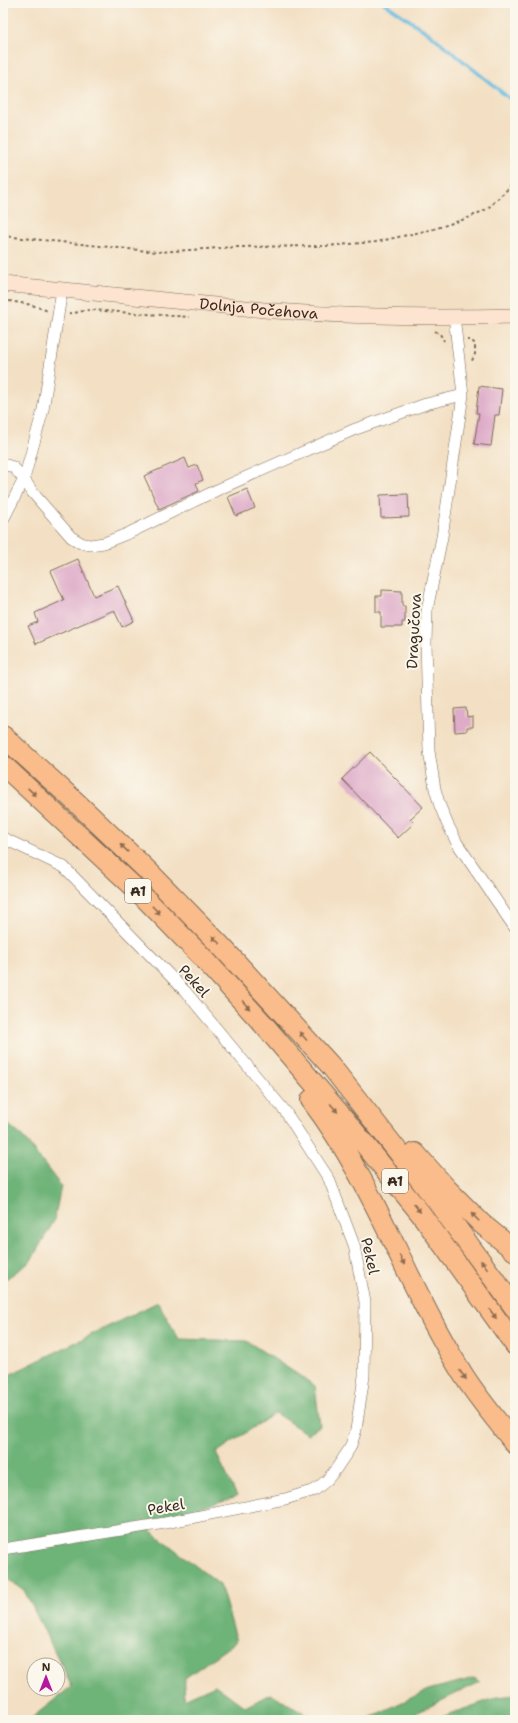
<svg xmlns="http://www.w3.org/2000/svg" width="518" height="1723" font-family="'Shantell Sans',sans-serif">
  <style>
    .forest { fill: #6eb378; stroke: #546e4b }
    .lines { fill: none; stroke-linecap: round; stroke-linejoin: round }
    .stream { stroke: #63bae0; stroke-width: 3.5 }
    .building { fill: #deabc9 }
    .minor-casing { stroke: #7b6a58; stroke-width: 12 }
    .secondary-casing { stroke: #7b6a58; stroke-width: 16 }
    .motorway-casing { stroke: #7b6a58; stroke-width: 22 }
    .path { stroke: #7b6a58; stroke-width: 2; stroke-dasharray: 3 3; stroke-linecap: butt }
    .minor { stroke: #fff; stroke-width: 11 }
    .secondary { stroke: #fde4d0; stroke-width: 15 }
    .motorway { stroke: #f9bc8a; stroke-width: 20 }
    .oneway { fill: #906c4f }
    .labels { text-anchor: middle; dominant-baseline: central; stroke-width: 4; stroke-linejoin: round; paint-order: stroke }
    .shield { fill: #fbf7ec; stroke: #75685c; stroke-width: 1 }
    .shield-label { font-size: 14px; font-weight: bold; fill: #3b2a1e }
    .street-label { font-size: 15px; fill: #3b2a1e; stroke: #fbf7ec }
  </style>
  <rect width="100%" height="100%" fill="#fbf7ec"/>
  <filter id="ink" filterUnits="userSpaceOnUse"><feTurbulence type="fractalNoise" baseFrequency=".025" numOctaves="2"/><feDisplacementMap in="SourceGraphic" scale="8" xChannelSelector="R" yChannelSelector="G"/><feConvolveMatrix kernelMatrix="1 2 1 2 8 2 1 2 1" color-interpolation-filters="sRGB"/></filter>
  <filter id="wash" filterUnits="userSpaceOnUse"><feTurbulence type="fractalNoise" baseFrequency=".012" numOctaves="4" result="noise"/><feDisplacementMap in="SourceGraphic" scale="16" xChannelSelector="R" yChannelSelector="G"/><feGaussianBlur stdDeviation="0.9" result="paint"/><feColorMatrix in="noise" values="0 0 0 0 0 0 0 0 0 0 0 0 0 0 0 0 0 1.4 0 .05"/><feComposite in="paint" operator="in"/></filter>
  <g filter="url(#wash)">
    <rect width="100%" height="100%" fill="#f3e0c4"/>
    <path class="forest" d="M 3,1120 L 23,1137 L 61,1186 L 54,1221 L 30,1262 L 3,1281 Z
      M 158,1302 L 179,1339 L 247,1341 L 315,1386 L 320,1426 L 307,1434 L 275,1413 L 216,1453 L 237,1496 L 145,1526 L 220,1585 L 237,1641 L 185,1678 L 184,1699 L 215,1685 L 245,1707 L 270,1694 L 305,1713 L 312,1720 L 29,1720 L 72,1686 L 24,1590 L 3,1576 L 3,1378 Z
      M 474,1678 L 480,1682 L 402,1720 L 364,1720 L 428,1690 Z
      M 515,1695 L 515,1720 L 433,1720 L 498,1697 Z"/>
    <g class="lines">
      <path class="stream" d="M 384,3 L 431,35 L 515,103"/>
    </g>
    <g id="blocks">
      <path class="building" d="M 479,386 L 502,389 L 499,415 L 495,415 L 491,446 L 474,444 L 479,413 L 476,413 Z
        M 185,458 L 189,468 L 197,465 L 203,480 L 196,483 L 199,491 L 159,509 L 144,476 Z
        M 247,489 L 255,508 L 236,516 L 228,497 Z
        M 408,494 L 409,517 L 381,518 L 380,495 Z
        M 78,559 L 94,596 L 118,586 L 134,621 L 122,627 L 114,610 L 36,644 L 28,626 L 38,622 L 35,613 L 64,600 L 51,571 Z
        M 382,590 L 402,591 L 402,606 L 405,606 L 405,622 L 402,622 L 402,627 L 381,627 L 381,612 L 376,612 L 376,596 L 382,596 Z
        M 466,708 L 467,717 L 473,716 L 473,727 L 467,727 L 467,731 L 455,732 L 454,709 Z
        M 370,752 L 423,807 L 410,819 L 414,823 L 398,838 L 342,779 Z"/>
    </g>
  </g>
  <g filter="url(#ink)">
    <use href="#blocks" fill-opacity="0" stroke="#7b6a58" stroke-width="1"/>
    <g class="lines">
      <g class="minor-casing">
        <path id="minor" d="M 454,316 L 463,395 L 442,537 L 427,610 L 426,642 L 429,751 L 435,789 L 440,806 L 447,823 L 457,843 L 515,928
          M 3,464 L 13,467 L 24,479 L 33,493 L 71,537 L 81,543 L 90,545 L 104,543 L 129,533 L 217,490 L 353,430 L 426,404 L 463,395
          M 3,520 L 24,479 L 43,410 L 62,290
          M 3,838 L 64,867 L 185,991 L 285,1111 L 329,1179 L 354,1245 L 365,1302 L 364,1376 L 356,1430 L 350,1448 L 336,1469 L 327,1480 L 315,1490 L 285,1499 L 165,1523 L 3,1549"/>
      </g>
      <g class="secondary-casing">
        <g id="secondary">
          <path id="s1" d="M 3,284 L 275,311 C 355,317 435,318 515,316"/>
        </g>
      </g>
      <g class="motorway-casing">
        <path id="motorway" d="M 3,736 L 78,804 L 150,873 L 222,947 L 330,1065 L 437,1201 L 515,1308
          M 3,765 L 134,887 L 207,962 L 264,1025 L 345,1120 L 421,1214 L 515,1345
          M 311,1100 C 374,1182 405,1281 459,1368 C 475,1395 496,1419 515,1444
          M 415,1153 L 447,1189 L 482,1224 L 515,1251"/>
      </g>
      <path class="path" d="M 3,236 L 158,252 L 236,247 L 325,246 L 376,242 L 434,229 L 468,218 L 487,209 L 515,182
        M 3,300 L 32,305 L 48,311
        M 69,313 C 76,314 83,310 91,310 L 189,317
        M 435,331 L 440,334 L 444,341
        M 467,340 L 471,340 L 475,344 L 475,354 L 471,363"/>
      <use href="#minor" class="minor"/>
      <use href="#secondary" class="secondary"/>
      <use href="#motorway" class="motorway"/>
    </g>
    <defs><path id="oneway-solid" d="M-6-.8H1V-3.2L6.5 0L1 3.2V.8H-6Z"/></defs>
    <g class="oneway">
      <use href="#oneway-solid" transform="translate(32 792) rotate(43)"/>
      <use href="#oneway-solid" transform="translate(124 848) rotate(-136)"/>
      <use href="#oneway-solid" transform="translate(156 910) rotate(46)"/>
      <use href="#oneway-solid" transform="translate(216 940) rotate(-134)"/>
      <use href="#oneway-solid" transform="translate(246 1005) rotate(48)"/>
      <use href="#oneway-solid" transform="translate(303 1036) rotate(-132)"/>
      <use href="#oneway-solid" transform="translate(334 1108) rotate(50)"/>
      <use href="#oneway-solid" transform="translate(417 1208) rotate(51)"/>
      <use href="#oneway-solid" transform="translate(475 1217) rotate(-135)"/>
      <use href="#oneway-solid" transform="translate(402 1260) rotate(63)"/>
      <use href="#oneway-solid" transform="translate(484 1265) rotate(-126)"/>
      <use href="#oneway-solid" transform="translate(493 1314) rotate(54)"/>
      <use href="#oneway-solid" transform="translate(463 1375) rotate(54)"/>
    </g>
  </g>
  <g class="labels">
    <g class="shield">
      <rect x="125" y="879" width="26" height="24" rx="3"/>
      <rect x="382" y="1169" width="26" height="24" rx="3"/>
    </g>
    <g class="shield-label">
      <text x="138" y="891">A1</text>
      <text x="395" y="1181">A1</text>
    </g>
    <g class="street-label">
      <text stroke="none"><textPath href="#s1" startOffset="257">Dolnja Počehova</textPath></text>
      <text transform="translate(414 631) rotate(-87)">Dragučova</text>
      <text transform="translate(194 981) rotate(48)">Pekel</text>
      <text transform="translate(370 1256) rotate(77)">Pekel</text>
      <text transform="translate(166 1507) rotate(-10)">Pekel</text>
    </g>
  </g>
  <rect width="518" height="1723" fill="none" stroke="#fbf7ec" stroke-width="16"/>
  <g transform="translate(46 1677)"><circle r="19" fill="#fbf7ec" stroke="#aea59a"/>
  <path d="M0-3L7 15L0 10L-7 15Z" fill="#b5179e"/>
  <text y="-6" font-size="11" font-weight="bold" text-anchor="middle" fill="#3b2a1e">N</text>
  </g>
</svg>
